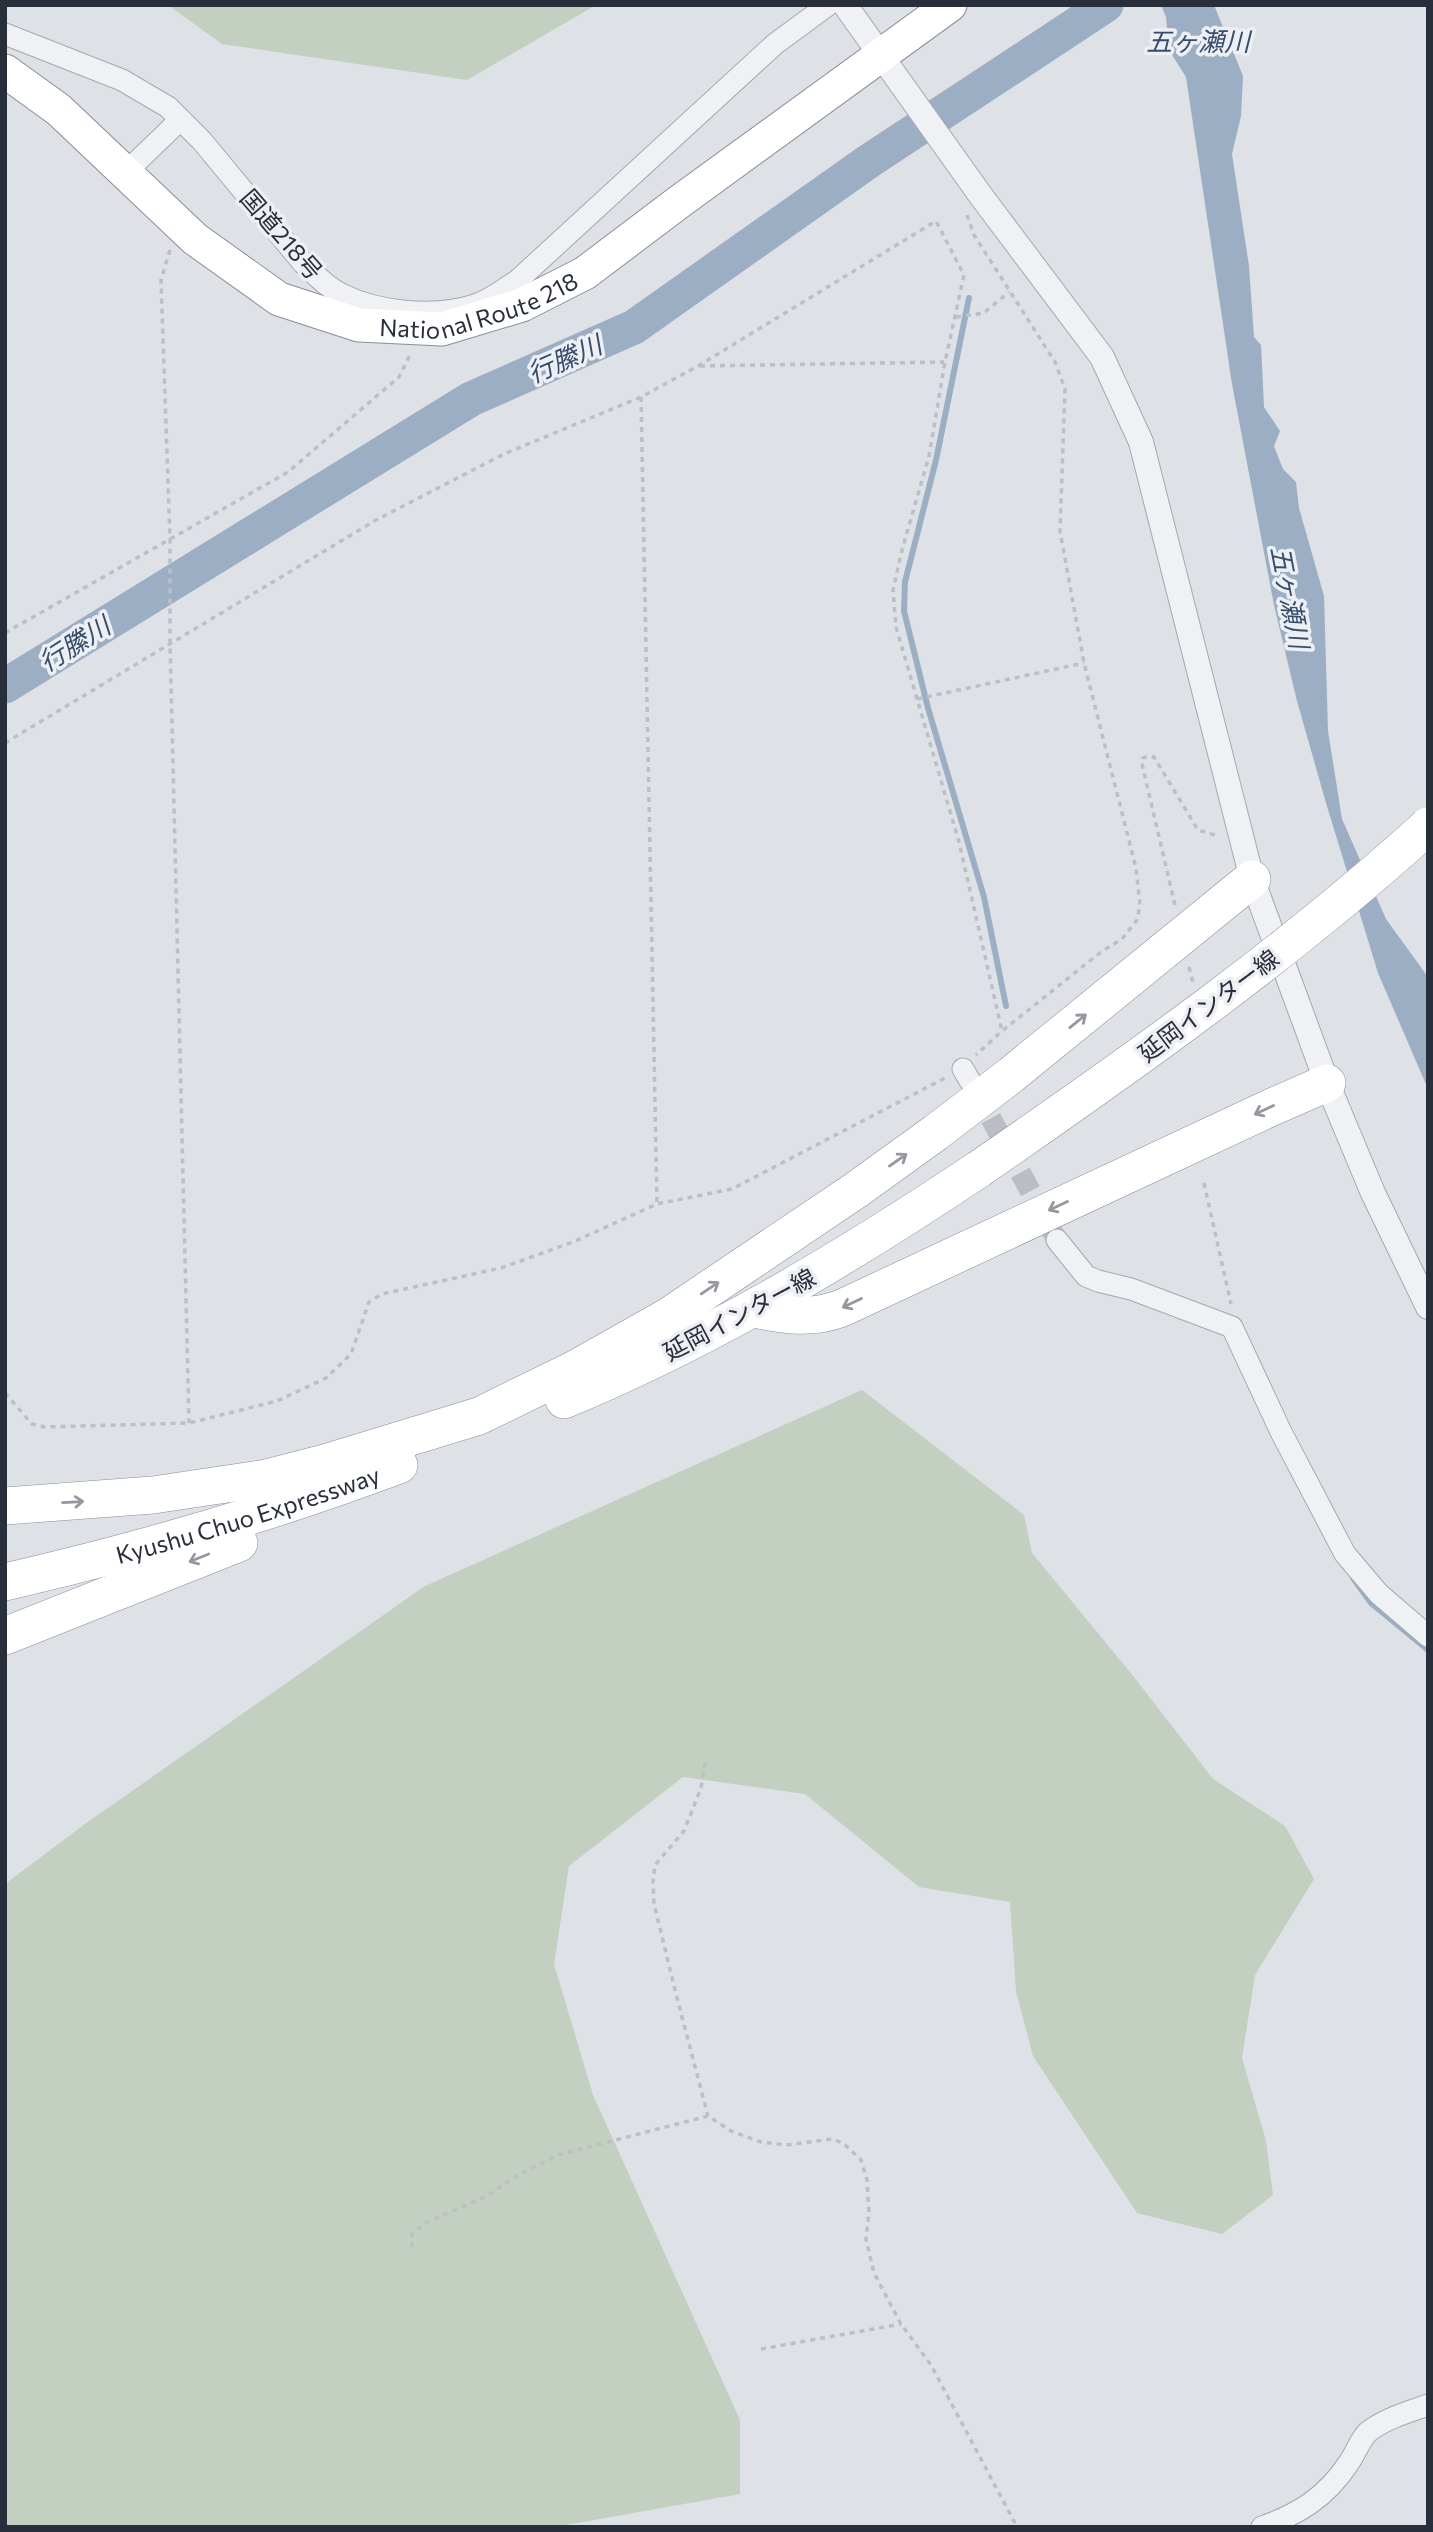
<svg xmlns="http://www.w3.org/2000/svg" width="1433" height="2532" font-family="Commissioner,'Noto Sans JP',sans-serif">
  <style>
    .green { fill: #c3cfc0 }
    .water { fill: #9caec3 }
    .lines { fill: none; stroke-linecap: round; stroke-linejoin: round }
    .stream { stroke: #9caec3; stroke-width: 6 }
    .river { stroke: #9caec3; stroke-width: 35 }
    .minor-tunnel { stroke: #babdc4; stroke-width: 21; stroke-dasharray: 21 10; stroke-linecap: butt }
    .minor-casing { stroke: #a4a8af; stroke-width: 23 }
    .tertiary-casing { stroke: #a4a8af; stroke-width: 26 }
    .trunk-casing { stroke: #878e9b; stroke-width: 35 }
    .motorway-casing { stroke: #878e9b; stroke-width: 38 }
    .path { stroke: #bcbfc4; stroke-width: 3.5; stroke-dasharray: 5 5; stroke-linecap: butt }
    .minor { stroke: #f0f1f4; stroke-width: 21 }
    .tertiary { stroke: #f0f1f4; stroke-width: 24 }
    .trunk { stroke: #fff; stroke-width: 33 }
    .motorway { stroke: #fff; stroke-width: 37 }
    .motorway-bridge-casing { stroke: #878e9b; stroke-width: 38; stroke-linecap: butt }
    .motorway-bridge { stroke: #fff; stroke-width: 37 }
    .oneway { stroke: #94979d }
    .labels { text-anchor: middle; dominant-baseline: central; stroke-width: 7; stroke-linejoin: round; paint-order: stroke }
    .street-label { font-size: 24px; fill: #282f3b; stroke: #edeff4 }
    .water-label { font-size: 26px; font-style: italic; fill: #374d6a; stroke: #edeff4 }
  </style>
  <rect width="100%" height="100%" fill="#dee1e6"/>
  <path class="green" d="M 168,5 L 596,5 L 467,80 L 222,44 Z
    M 862,1390 L 1024,1515 L 1032,1553 L 1134,1677 L 1213,1779 L 1285,1826 L 1314,1879 L 1255,1975 L 1242,2058 L 1266,2141 L 1273,2195 L 1222,2234 L 1137,2213 L 1033,2056 L 1016,1991 L 1010,1902 L 919,1887 L 805,1794 L 683,1777 L 569,1866 L 554,1964 L 593,2095 L 740,2420 L 740,2494 L 555,2527 L 5,2527 L 5,1884 L 85,1824 L 425,1586 Z"/>
  <path class="water" d="M 1161,5 L 1214,5 L 1243,76 L 1241,116 L 1232,154 L 1249,266 L 1254,337 L 1261,345 L 1264,407 L 1280,431 L 1274,446 L 1283,469 L 1296,482 L 1299,508 L 1324,596 L 1328,731 L 1342,819 L 1386,919 L 1428,977 L 1428,1089 L 1378,973 L 1326,803 L 1297,701 L 1274,605 L 1232,384 L 1186,77 L 1169,50 L 1166,17 Z"/>
  <g class="lines">
    <path class="stream" d="M 969,298 L 936,460 L 905,582 L 904,611 L 928,708 L 984,897 L 1006,1006
      M 1353,1578 L 1371,1603 L 1428,1650"/>
    <path class="river" d="M 5,686 L 471,399 L 634,327 L 869,161 L 1106,5"/>
    <path class="minor-tunnel" d="M 976,1091 L 1057,1240"/>
    <g class="minor-casing">
      <path id="minor" d="M 5,34 L 122,80 L 168,107 L 202,141 L 303,263 C 315,274 326,287 341,294 C 379,313 435,318 475,305 C 491,300 504,289 518,280 L 775,44 L 828,5
        M 125,173 L 180,120
        M 963,1069 L 970,1081
        M 1057,1240 L 1086,1276 L 1098,1281 L 1131,1289 L 1232,1327 L 1281,1432 L 1345,1554 L 1379,1594 L 1428,1636
        M 1262,2527 C 1299,2514 1326,2497 1348,2464 C 1355,2455 1360,2439 1368,2432 C 1384,2419 1408,2412 1428,2405"/>
    </g>
    <g class="tertiary-casing">
      <path id="tertiary" d="M 845,5 L 981,196 L 1102,357 L 1141,442 L 1252,879 L 1327,1083 L 1373,1193 L 1428,1307"/>
    </g>
    <g class="trunk-casing">
      <g id="trunk">
        <path id="s1" d="M 5,71 L 59,110 L 195,239 L 279,299 L 359,325 L 442,329 L 522,305 L 585,273 L 679,202 L 950,5"/>
      </g>
    </g>
    <g class="motorway-casing">
      <g id="motorway">
        <path d="M 753,1309 C 785,1315 811,1320 842,1308 L 1272,1107 L 1327,1083"/>
        <path d="M 564,1400 C 711,1339 847,1257 979,1169"/>
        <path d="M 5,1506 L 153,1495 L 267,1478 L 325,1463 L 479,1416 L 575,1369 L 669,1316 L 856,1190 L 935,1133 L 1011,1075 L 1252,879"/>
        <path id="s2" d="M 5,1582 C 140,1551 271,1513 399,1465"/>
        <path d="M 5,1636 L 239,1543"/>
      </g>
    </g>
    <path class="path" d="M 967,215 L 974,235 L 1055,362 L 1065,389 L 1060,531 L 1084,663 L 1136,868 L 1140,905 L 1137,920 L 1122,939 L 1101,952 L 1002,1031 L 976,1055
      M 170,250 L 161,280 L 170,540 L 170,642 L 189,1423
      M 956,317 L 984,313 L 1009,292
      M 700,366 L 944,362
      M 641,397 L 657,1204
      M 5,633 L 288,472 L 399,377 L 410,355
      M 917,699 L 1084,663
      M 5,743 L 376,520 L 504,454 L 641,397 L 698,366 L 936,221 L 964,275 L 945,362 L 929,456 L 902,550 L 893,590 L 896,627 L 959,842 L 1002,1031
      M 1175,905 L 1142,764 L 1143,758 L 1150,756 L 1154,757 L 1198,830 L 1218,836
      M 1189,967 L 1193,983
      M 1204,1183 L 1231,1304
      M 5,1393 L 32,1424 L 45,1427 L 189,1423 L 277,1401 L 326,1378 L 351,1354 L 369,1302 L 382,1294 L 501,1268 L 573,1242 L 657,1204 L 732,1189 L 945,1078
      M 705,1763 L 701,1788 L 684,1831 L 655,1865 L 653,1883 L 654,1904 L 676,1994 L 708,2116
      M 412,2247 L 412,2234 L 425,2223 L 487,2196 L 516,2176 L 558,2155 L 708,2116 L 731,2131 L 761,2142 L 786,2145 L 832,2139 L 843,2143 L 861,2160 L 867,2180 L 869,2212 L 866,2239 L 874,2273 L 901,2324 L 931,2365 L 1017,2527
      M 761,2349 L 901,2324"/>
    <use href="#minor" class="minor"/>
    <use href="#tertiary" class="tertiary"/>
    <use href="#trunk" class="trunk"/>
    <use href="#motorway" class="motorway"/>
    <g class="motorway-bridge-casing">
      <path id="motorway-bridge" d="M 979,1169 C 1134,1062 1288,953 1428,826"/>
    </g>
    <use href="#motorway-bridge" class="motorway-bridge"/>
  </g>
  <defs><path id="oneway-shaft" d="M-6 0H5M1.5-3L5.5 0L1.5 3" fill="none" stroke-width="1.6" stroke-linecap="round" stroke-linejoin="round" transform="scale(1.75)"/></defs>
  <g class="oneway">
    <use href="#oneway-shaft" transform="translate(1078 1021) rotate(-39)"/>
    <use href="#oneway-shaft" transform="translate(1264 1110) rotate(155)"/>
    <use href="#oneway-shaft" transform="translate(898 1160) rotate(-35)"/>
    <use href="#oneway-shaft" transform="translate(1058 1206) rotate(155)"/>
    <use href="#oneway-shaft" transform="translate(710 1288) rotate(-34)"/>
    <use href="#oneway-shaft" transform="translate(852 1303) rotate(155)"/>
    <use href="#oneway-shaft" transform="translate(73 1502) rotate(-3)"/>
    <use href="#oneway-shaft" transform="translate(199 1558) rotate(158)"/>
  </g>
  <g class="labels">
    <g class="street-label">
      <text transform="translate(282 234) rotate(49)">国道218号</text>
      <text stroke="none"><textPath href="#s1" startOffset="565">National Route 218</textPath></text>
      <text transform="translate(1208 1005) rotate(-37)">延岡インター線</text>
      <text transform="translate(739 1314) rotate(-28)">延岡インター線</text>
      <text stroke="none"><textPath href="#s2" startOffset="252">Kyushu Chuo Expressway</textPath></text>
    </g>
    <g class="water-label">
      <text x="1198" y="40">五ヶ瀬川</text>
      <text transform="translate(564 358) rotate(-24)">行縢川</text>
      <text transform="translate(1291 597) rotate(79)">五ヶ瀬川</text>
      <text transform="translate(74 643) rotate(-32)">行縢川</text>
    </g>
  </g>
  <rect width="1433" height="2532" fill="none" stroke="#282f3b" stroke-width="14"/>
</svg>
